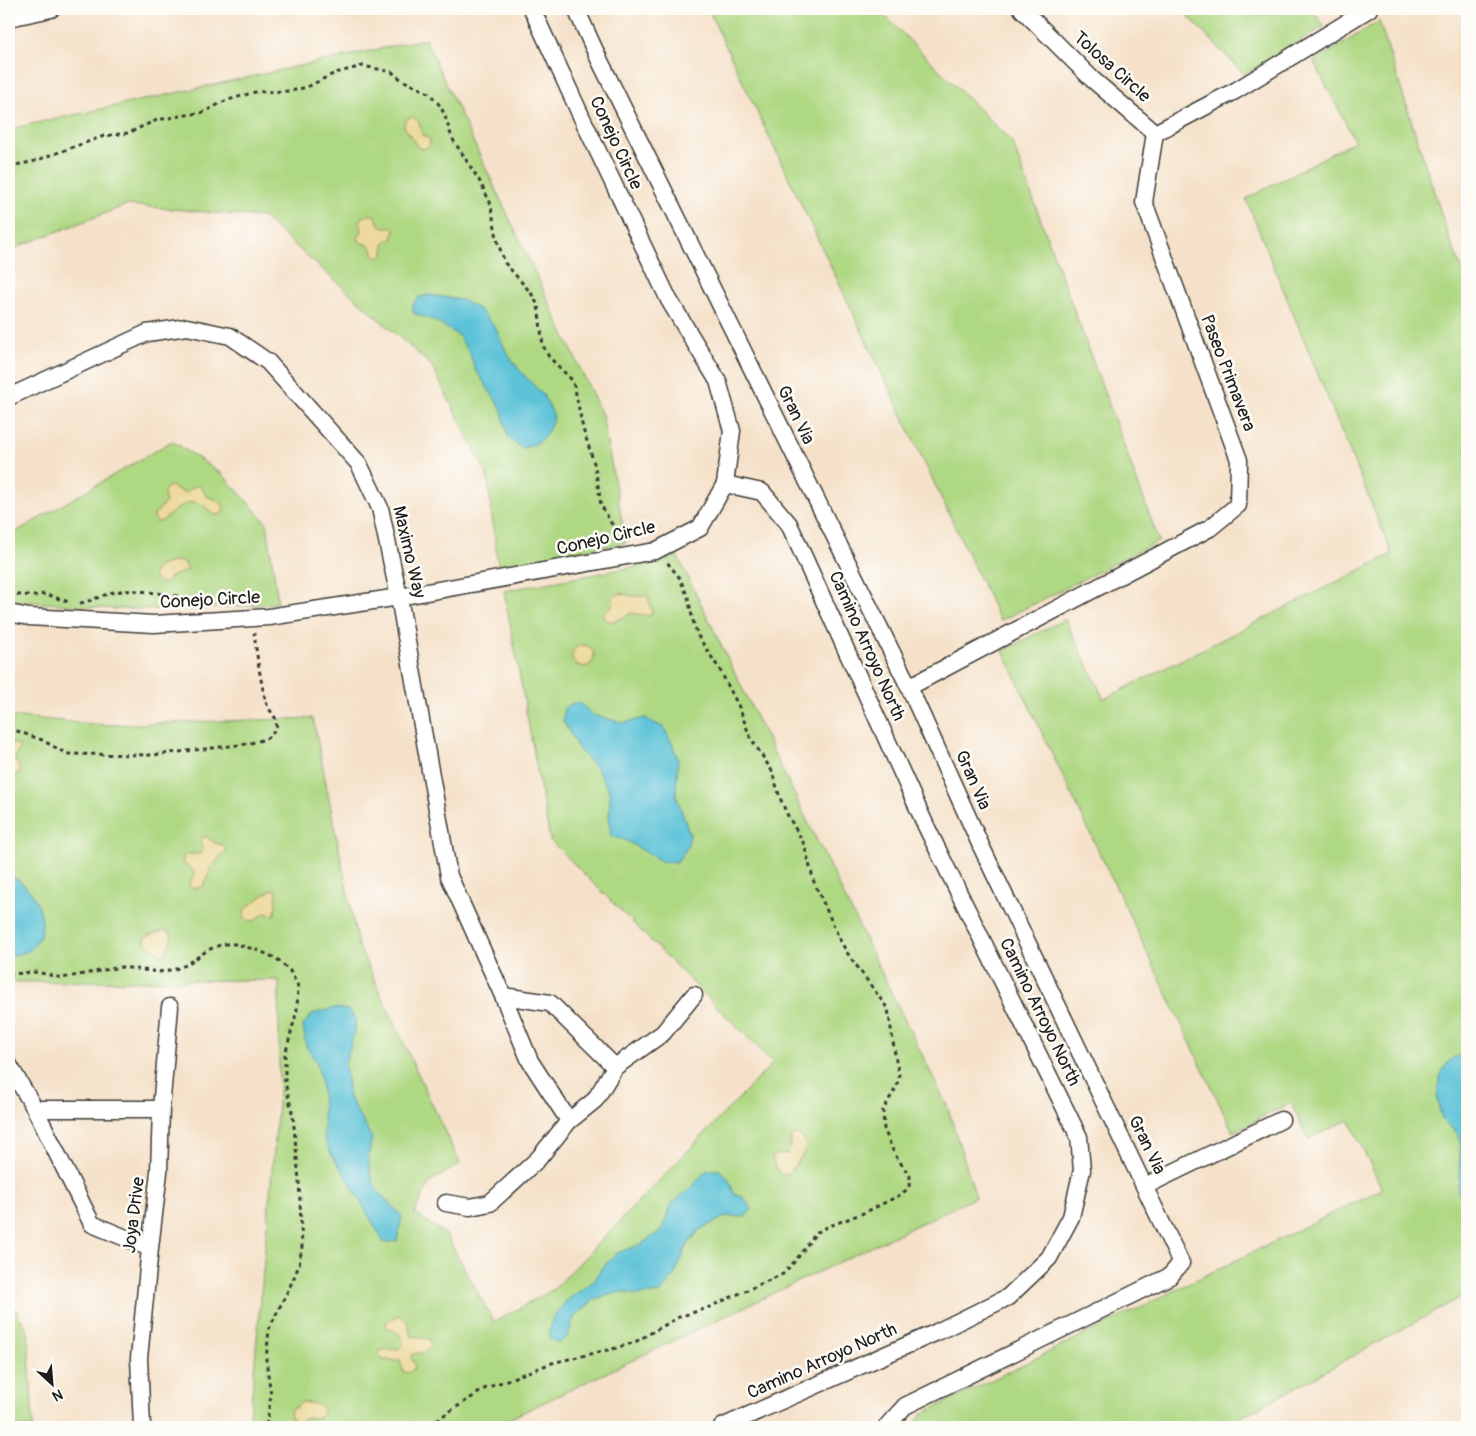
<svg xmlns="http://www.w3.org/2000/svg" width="1476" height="1436" font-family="Pangolin,sans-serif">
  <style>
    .green { fill: #afd883; stroke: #667a50 }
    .sand { fill: #eeda9e; stroke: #857b5d }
    .water { fill: #5bc2d8; stroke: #3c6f7a }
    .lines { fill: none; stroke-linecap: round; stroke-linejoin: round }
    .minor-casing { stroke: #3d3a36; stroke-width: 19 }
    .path { stroke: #3d3a36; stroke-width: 3; stroke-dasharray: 4 4; stroke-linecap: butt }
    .minor { stroke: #fff; stroke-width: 16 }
    .labels { text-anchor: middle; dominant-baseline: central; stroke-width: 5; stroke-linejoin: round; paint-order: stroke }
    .street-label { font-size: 18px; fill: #1c1c1c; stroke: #fdfcf7 }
  </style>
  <rect width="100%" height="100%" fill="#fdfcf7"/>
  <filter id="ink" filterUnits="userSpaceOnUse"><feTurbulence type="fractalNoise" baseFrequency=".02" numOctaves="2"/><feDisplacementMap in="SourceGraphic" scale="10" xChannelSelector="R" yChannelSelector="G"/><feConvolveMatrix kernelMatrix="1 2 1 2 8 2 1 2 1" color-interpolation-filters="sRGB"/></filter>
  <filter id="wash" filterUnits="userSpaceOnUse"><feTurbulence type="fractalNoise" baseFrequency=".0096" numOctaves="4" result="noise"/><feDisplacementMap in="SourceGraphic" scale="20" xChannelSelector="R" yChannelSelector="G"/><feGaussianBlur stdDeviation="1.12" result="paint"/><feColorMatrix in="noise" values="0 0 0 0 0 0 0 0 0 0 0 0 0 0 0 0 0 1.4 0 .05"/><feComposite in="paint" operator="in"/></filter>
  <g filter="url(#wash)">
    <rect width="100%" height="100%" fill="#f5e1c9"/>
    <path class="green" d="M 708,9 L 878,9 L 1012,142 L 1159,541 L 1000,621 Z
      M 1181,9 L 1311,9 L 1325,26 L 1244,74 Z
      M 1379,21 L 1450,241 L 1467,281 L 1467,1294 L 1223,1427 L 914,1427 L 914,1425 L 922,1414 L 1382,1189 L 1349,1120 L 1308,1139 L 1291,1103 L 1233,1132 L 1003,651 L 1065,619 L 1104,699 L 1392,554 L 1246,199 L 1355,141 L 1314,62 Z
      M 425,39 L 602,415 L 626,543 L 498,566 L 487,474 L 431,365 L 263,217 L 127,205 L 9,250 L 9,129 Z
      M 172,441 L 222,474 L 267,523 L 278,603 L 200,609 L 115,609 L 9,600 L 9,536 Z
      M 677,555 L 947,1106 L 976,1197 L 492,1427 L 249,1427 L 279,1093 L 279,980 L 9,982 L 9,716 L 105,725 L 313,718 L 358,945 L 460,1164 L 430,1182 L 414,1213 L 446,1235 L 494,1322 L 554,1289 L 773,1063 L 550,840 L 504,591 L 660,562 Z
      M 9,1299 L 28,1331 L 33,1427 L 9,1427 Z"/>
    <path class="sand" d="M 413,117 L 419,122 L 422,135 L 428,138 L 430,141 L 429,147 L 421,149 L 417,146 L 404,126 C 405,120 407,118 413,117 Z
      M 369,215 L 374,215 L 381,227 L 392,227 L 395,230 L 392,239 L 384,242 L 384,252 L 382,256 L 378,257 L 374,255 C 370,243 371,246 360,242 L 358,238 L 362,231 L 360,220 L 364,217 Z
      M 170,486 L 185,493 L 195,486 L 199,486 L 203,490 L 206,496 C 214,500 222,499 224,509 L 221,514 L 215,515 C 210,512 208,508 203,505 C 188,495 173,513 162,521 L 158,522 L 155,520 L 154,515 L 166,502 C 164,495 162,490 170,486 Z
      M 176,561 L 184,562 L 188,570 L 170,577 L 165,584 L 157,581 L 153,576 C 156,564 167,564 176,561 Z
      M 620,593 L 631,596 L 648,596 L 652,612 L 650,616 L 632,613 L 615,621 L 607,621 L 603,616 L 604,613 L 612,606 L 613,597 Z
      M572 656a11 11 0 1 1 22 0a11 11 0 1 1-22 0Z
      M 9,742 L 19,745 L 19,749 L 14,759 L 20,769 L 19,773 L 13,776 L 9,775 Z
      M 206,836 L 215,843 L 223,845 L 226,851 L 212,866 L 204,885 L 200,888 L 190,888 L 189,884 C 198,871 194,870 183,863 L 183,858 L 187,854 L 200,854 L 202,852 L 201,841 L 203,837 Z
      M 272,889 L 277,891 L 275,914 L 273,915 L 264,913 L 254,921 L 247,920 C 243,915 243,911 247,907 Z
      M 165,930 L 170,932 L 172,938 L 165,954 L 161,955 L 145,942 L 145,938 L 147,936 Z
      M 794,1135 C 799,1135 802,1136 804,1140 C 811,1151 795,1163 790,1172 L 788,1174 L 782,1175 L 775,1167 L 772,1157 L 775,1155 L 787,1154 L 790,1147 L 791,1137 Z
      M 399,1315 C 409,1319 408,1326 411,1336 L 429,1339 L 431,1344 L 430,1348 L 425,1352 L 413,1354 L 411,1357 L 415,1365 L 414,1369 L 408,1373 L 403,1371 L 400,1361 L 384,1360 L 379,1356 L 380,1351 C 387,1347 404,1354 403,1341 C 401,1333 394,1331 387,1328 L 386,1324 L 388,1320 Z
      M 303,1402 L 320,1405 L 323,1408 L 322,1415 L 318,1418 L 307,1418 L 296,1423 L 290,1416 L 291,1410 Z"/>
    <path class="water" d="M 430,295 L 462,300 L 479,309 L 495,327 L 507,353 L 521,372 L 543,395 L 554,416 C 548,435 542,445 521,448 L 508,437 L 501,408 L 475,369 L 470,354 L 458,335 L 433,320 L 413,313 L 413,304 L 419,297 Z
      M 579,702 L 593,715 L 624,723 L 645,718 L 664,728 L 673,745 L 678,761 L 676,795 L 690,835 L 687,848 L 677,862 L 663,862 L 625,840 L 611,836 L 609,822 L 610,793 L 597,769 L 580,751 L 563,721 L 564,708 Z
      M 9,875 C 13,877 19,880 22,883 C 42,901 52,933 28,951 C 23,954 15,954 9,956 Z
      M 334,1008 L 348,1010 L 356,1020 L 354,1034 L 345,1064 L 349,1097 L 372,1138 L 368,1157 L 371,1176 L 376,1189 L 402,1216 L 397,1241 L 384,1243 L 347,1177 L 332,1156 L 324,1138 L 322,1089 L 317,1063 L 306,1046 L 303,1026 L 312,1014 Z
      M 1464,1053 L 1467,1053 L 1467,1210 L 1458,1192 L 1461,1138 C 1457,1130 1445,1125 1442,1118 C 1435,1101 1436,1078 1447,1064 C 1450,1059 1458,1056 1464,1053 Z
      M 707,1170 L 720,1170 L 728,1178 L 734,1193 L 743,1197 L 752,1209 L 745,1217 L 727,1216 L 699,1230 L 687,1246 L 674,1276 L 661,1293 L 638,1295 L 621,1292 L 595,1299 L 574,1317 L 568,1336 L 559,1343 L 549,1338 L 552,1319 L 566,1301 L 595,1280 L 601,1269 L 617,1253 L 641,1244 L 662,1230 L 671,1204 L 692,1187 Z"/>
  </g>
  <g filter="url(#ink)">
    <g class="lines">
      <g class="minor-casing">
        <path id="minor" d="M 576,9 L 597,55 L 909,687 L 981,846 L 1181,1263 L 1170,1276 L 905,1406 L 886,1427
          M 1022,9 L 1092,79 L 1155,133
          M 9,18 L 51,9
          M 9,397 L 147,333 L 187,327 L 230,336 L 268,362 L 359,464 L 380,508 L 399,597 L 449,876 L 503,996 L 530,1061 L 569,1121
          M 9,613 L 29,617 L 154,624 L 269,617 L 399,597 L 655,551 L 700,528 L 725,484 L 732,431 L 718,381 L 669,300 L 582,118 L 532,9
          M 909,687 L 1210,528 L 1238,505 L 1239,460 L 1144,202 L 1155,133 L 1235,91 L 1369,9
          M 503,996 L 550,1003 L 615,1067
          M 9,1065 L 35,1109 L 92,1224 L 150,1248
          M 35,1109 L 161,1109
          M 1145,1186 L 1281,1120
          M 446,1203 L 470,1207 L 490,1203 L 538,1159 L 569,1121 L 595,1100 L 615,1067 L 663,1033 L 694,995
          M 142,1427 L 139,1358 L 150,1248 L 159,1172 L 161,1109 L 170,1007
          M 722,1427 L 937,1332 L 1008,1297 L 1049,1258 L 1071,1217 L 1082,1170 L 1079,1137 L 926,826 L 789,524 L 762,492 L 725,484"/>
      </g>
      <path class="path" d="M 9,166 L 32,162 L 104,136 L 128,133 L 157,120 L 204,112 L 225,101 L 255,92 L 291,91 L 307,87 L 335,73 L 363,66 L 392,72 L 402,80 L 429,93 L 438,103 L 444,113 L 452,138 L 479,180 L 490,202 L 498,243 L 505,263 L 531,293 L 538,305 L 543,346 L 549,357 L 572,380 L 575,389 L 583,429 L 595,466 L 601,505 L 611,523 L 630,541
        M 9,594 L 34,596 L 45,594 L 69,602
        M 80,603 C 92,601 102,595 114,592 C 136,587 188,598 211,603
        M 9,728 L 42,740 L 67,754 L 153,755 L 247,744 L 266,739 L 276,730 C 278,713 270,715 266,702 C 260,679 257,656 254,633
        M 9,974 L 37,972 L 62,978 L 121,967 L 159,972 L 175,969 L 186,965 L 208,950 L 222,944 L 236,944 L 260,951 L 277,959 L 290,971 L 298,986 L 297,1010 L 285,1055 L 285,1082 L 293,1116 L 299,1180 L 302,1247 L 299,1265 L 293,1280 L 269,1329 L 266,1360 L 271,1395 L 266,1427
        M 432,1427 L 438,1419 L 486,1388 L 552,1363 L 616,1348 L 635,1342 L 679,1317 L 707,1308 L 783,1274 L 796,1260 L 816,1233 L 827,1227 L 866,1212 L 902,1194 L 909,1187 L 910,1176 L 895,1155 L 884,1129 L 883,1110 L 897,1086 L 899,1074 L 896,1061 L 888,1009 L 848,954 L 840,940 L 814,882 L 804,844 L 787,814 L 780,798 L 772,771 L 750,737 L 739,707 L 720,670 L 698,636 L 693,621 L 688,597 L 679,577 L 666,561"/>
      <use href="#minor" class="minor"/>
    </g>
  </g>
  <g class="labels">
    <g class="street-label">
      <text transform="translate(1112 67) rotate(42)">Tolosa Circle</text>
      <text transform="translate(616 143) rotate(65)">Conejo Circle</text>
      <text transform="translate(1228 373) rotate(69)">Paseo Primavera</text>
      <text transform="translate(796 415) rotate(64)">Gran Via</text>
      <text transform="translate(606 538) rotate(-13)">Conejo Circle</text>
      <text transform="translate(409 552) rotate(77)">Maximo Way</text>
      <text transform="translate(210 600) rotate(-3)">Conejo Circle</text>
      <text transform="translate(867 646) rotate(66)">Camino Arroyo North</text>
      <text transform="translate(973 780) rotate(66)">Gran Via</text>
      <text transform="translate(1040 1012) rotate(64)">Camino Arroyo North</text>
      <text transform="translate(1147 1145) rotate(64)">Gran Via</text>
      <text transform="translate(134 1215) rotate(-83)">Joya Drive</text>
      <text transform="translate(822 1361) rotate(-24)">Camino Arroyo North</text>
    </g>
  </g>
  <rect width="1476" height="1436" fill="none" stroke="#fdfcf7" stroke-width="30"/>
  <g transform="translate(52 1384) rotate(154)" stroke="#fdfcf7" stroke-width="4" paint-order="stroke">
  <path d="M0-4L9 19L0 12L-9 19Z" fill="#1c1c1c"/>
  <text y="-8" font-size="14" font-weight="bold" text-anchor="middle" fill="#1c1c1c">N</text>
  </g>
</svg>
